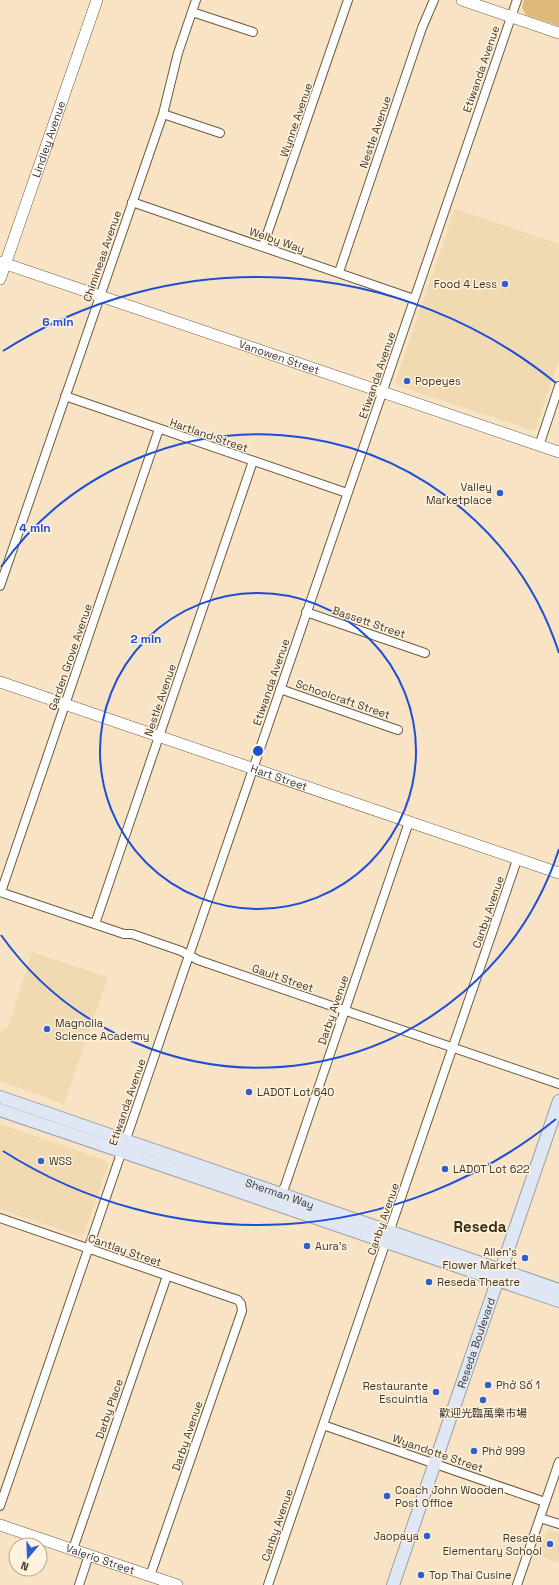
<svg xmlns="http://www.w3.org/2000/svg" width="559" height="1585" font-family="'Space Grotesk','Noto Sans SC',sans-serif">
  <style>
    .built { fill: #f1d9b1 }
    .green { fill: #dfb97a }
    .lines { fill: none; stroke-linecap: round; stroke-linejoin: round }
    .street-casing { stroke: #6c5b3e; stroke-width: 10 }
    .secondary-casing { stroke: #6c5b3e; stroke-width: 12 }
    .primary-casing { stroke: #9a9ea7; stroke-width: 14 }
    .street { stroke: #fff; stroke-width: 8 }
    .secondary { stroke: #fff; stroke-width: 11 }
    .primary { stroke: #e0e7f4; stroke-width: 12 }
    .ring { fill: none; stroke: #1d4ed8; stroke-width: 2 }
    .poi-dot { fill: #315ece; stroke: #fff3df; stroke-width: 1.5 }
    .labels { text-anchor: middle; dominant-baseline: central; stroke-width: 3; stroke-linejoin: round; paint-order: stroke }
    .street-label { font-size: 11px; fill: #3d3528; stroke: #fff3df }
    .poi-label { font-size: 11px; fill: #3d3528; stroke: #fff3df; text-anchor: start }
    .district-label { font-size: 15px; font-weight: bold; fill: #3c2d11; stroke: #fff3df }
    .centre { fill: #1d4ed8; stroke: #fff3df; stroke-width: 2 }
    .ring-label { font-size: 12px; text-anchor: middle; font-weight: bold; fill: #1d4ed8; stroke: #fff3df; stroke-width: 3; stroke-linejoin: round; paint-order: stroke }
  </style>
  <rect width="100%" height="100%" fill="#f8e4c4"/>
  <path class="built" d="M 455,209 L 559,244 L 559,359 L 536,427 L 534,430 L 531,430 L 402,387 L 397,383 L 396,379 Z
    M 32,952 L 108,977 L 64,1104 L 0,1081 L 0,1032 L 8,1027 Z
    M 0,1124 L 105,1160 L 108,1165 L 84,1234 L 79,1236 L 0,1209 Z
    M 549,1530 L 559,1533 L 559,1563 L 538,1555 L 546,1532 Z"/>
  <path class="green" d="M 524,0 L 559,0 L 559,26 L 526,15 L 522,8 Z"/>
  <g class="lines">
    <g class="street-casing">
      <path id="street" d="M 192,12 L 253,32
        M 163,114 L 220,133
        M 132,202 L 414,299
        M 263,246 L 348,0
        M 339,272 L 422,28 L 434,0
        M 65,396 L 347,493
        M 539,446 L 559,386
        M 0,586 L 163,114 L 178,53 L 196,0
        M 306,612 L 425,653
        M 280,689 L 398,730
        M 0,892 L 124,934 L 132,934 L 181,951 L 198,960 L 559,1084
        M 1,892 L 159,429
        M 95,924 L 253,461
        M 279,1197 L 285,1186 L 409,822
        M 0,1218 L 238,1300 L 241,1304 L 242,1311 L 150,1576
        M 323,1425 L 545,1502
        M 0,1506 L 517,0
        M 540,1518 L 559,1524
        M 73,1549 L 167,1276
        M 79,1585 L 89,1555
        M 268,1585 L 517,860
        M 517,1585 L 559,1462"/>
    </g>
    <g class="secondary-casing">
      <g id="secondary">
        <path d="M 462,0 L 559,33"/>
        <path id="s1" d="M 0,262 L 559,452"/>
        <path id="s2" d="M 0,279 L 97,0"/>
        <path id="s3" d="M 0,682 L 559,873"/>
        <path id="s4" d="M 0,1525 L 177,1585"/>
      </g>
    </g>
    <g class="primary-casing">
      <g id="primary">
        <path id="s5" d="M 0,1097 L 559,1290"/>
        <path d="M 0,1110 L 559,1301"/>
        <path id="s6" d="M 393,1585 L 559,1101"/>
      </g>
    </g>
    <use href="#street" class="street"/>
    <use href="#secondary" class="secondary"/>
    <use href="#primary" class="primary"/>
  </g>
  <g class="ring">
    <circle cx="258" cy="751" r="158"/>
    <path d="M559 849A316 316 0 0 1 1 935M1 567A316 316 0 0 1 559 653"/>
    <path d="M556 1119A474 474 0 0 1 3 1151M3 351A474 474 0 0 1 556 383"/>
  </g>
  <g class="poi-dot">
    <circle cx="505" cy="284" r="4"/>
    <circle cx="407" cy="381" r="4"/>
    <circle cx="500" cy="493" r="4"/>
    <circle cx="47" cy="1029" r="4"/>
    <circle cx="249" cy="1092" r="4"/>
    <circle cx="41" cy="1161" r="4"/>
    <circle cx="445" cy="1169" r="4"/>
    <circle cx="307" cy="1246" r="4"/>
    <circle cx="525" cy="1258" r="4"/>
    <circle cx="429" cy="1282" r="4"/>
    <circle cx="488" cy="1385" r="4"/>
    <circle cx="436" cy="1392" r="4"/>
    <circle cx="483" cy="1400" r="4"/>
    <circle cx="474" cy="1451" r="4"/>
    <circle cx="387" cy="1496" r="4"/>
    <circle cx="427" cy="1536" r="4"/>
    <circle cx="550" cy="1544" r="4"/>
    <circle cx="421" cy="1575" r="4"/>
  </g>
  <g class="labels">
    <g class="street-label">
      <text transform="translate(481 69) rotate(-71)">Etiwanda Avenue</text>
      <text transform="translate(296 120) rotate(-71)">Wynne Avenue</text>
      <text transform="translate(375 132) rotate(-71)">Nestle Avenue</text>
      <text stroke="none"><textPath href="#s2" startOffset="148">Lindley Avenue</textPath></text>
      <text transform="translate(277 240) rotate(19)">Welby Way</text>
      <text transform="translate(102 256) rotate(-71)">Chimineas Avenue</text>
      <text stroke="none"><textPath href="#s1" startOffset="295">Vanowen Street</textPath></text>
      <text transform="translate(377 375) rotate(-71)">Etiwanda Avenue</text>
      <text transform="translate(209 435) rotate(19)">Hartland Street</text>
      <text transform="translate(369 622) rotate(19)">Bassett Street</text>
      <text transform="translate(70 657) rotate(-71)">Garden Grove Avenue</text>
      <text transform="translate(271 682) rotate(-71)">Etiwanda Avenue</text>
      <text transform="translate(343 699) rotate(19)">Schoolcraft Street</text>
      <text transform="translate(160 700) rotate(-71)">Nestle Avenue</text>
      <text stroke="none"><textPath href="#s3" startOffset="295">Hart Street</textPath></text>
      <text transform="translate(488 912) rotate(-71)">Canby Avenue</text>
      <text transform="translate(283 978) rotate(19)">Gault Street</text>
      <text transform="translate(333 1010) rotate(-71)">Darby Avenue</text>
      <text transform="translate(127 1102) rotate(-71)">Etiwanda Avenue</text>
      <text stroke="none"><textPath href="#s5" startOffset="296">Sherman Way</textPath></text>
      <text transform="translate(383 1219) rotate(-71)">Canby Avenue</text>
      <text transform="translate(125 1250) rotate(19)">Cantlay Street</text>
      <text stroke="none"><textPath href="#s6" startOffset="256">Reseda Boulevard</textPath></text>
      <text transform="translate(109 1409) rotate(-71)">Darby Place</text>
      <text transform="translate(187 1436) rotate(-71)">Darby Avenue</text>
      <text transform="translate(438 1453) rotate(19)">Wyandotte Street</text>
      <text transform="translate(277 1525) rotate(-71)">Canby Avenue</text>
      <text stroke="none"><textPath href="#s4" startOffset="106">Valerio Street</textPath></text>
    </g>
    <g class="poi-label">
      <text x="497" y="284" text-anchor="end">Food 4 Less</text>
      <text x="415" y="381">Popeyes</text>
      <text x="492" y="487" text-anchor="end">Valley<tspan x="492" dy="13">Marketplace</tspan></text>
      <text x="55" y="1023">Magnolia<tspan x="55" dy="13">Science Academy</tspan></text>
      <text x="257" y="1092">LADOT Lot 640</text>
      <text x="49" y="1161">WSS</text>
      <text x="453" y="1169">LADOT Lot 622</text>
      <text x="315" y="1246">Aura's</text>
      <text x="517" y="1252" text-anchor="end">Allen's<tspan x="517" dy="13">Flower Market</tspan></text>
      <text x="437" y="1282">Reseda Theatre</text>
      <text x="496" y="1385">Phở Số 1</text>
      <text x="428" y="1386" text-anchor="end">Restaurante<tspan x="428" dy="13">Escuintla</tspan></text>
      <text x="483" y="1413" text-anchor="middle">歡迎光臨萬樂市場</text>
      <text x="482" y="1451">Phở 999</text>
      <text x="395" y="1490">Coach John Wooden<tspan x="395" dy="13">Post Office</tspan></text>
      <text x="419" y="1536" text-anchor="end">Jaopaya</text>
      <text x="542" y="1538" text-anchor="end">Reseda<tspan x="542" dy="13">Elementary School</tspan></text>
      <text x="429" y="1575">Top Thai Cusine</text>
    </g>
    <g class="district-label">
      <text x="480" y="1226">Reseda</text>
    </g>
  </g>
  <circle cx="258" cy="751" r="6" class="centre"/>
  <g class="ring-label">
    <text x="58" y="326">6 min</text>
    <text x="35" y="532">4 min</text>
    <text x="146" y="643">2 min</text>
  </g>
  <g transform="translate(28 1557) rotate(199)"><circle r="19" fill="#fff3df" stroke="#b1a796"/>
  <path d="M0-3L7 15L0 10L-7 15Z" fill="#315ece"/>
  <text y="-6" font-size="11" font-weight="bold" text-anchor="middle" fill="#3d3528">N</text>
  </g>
</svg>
